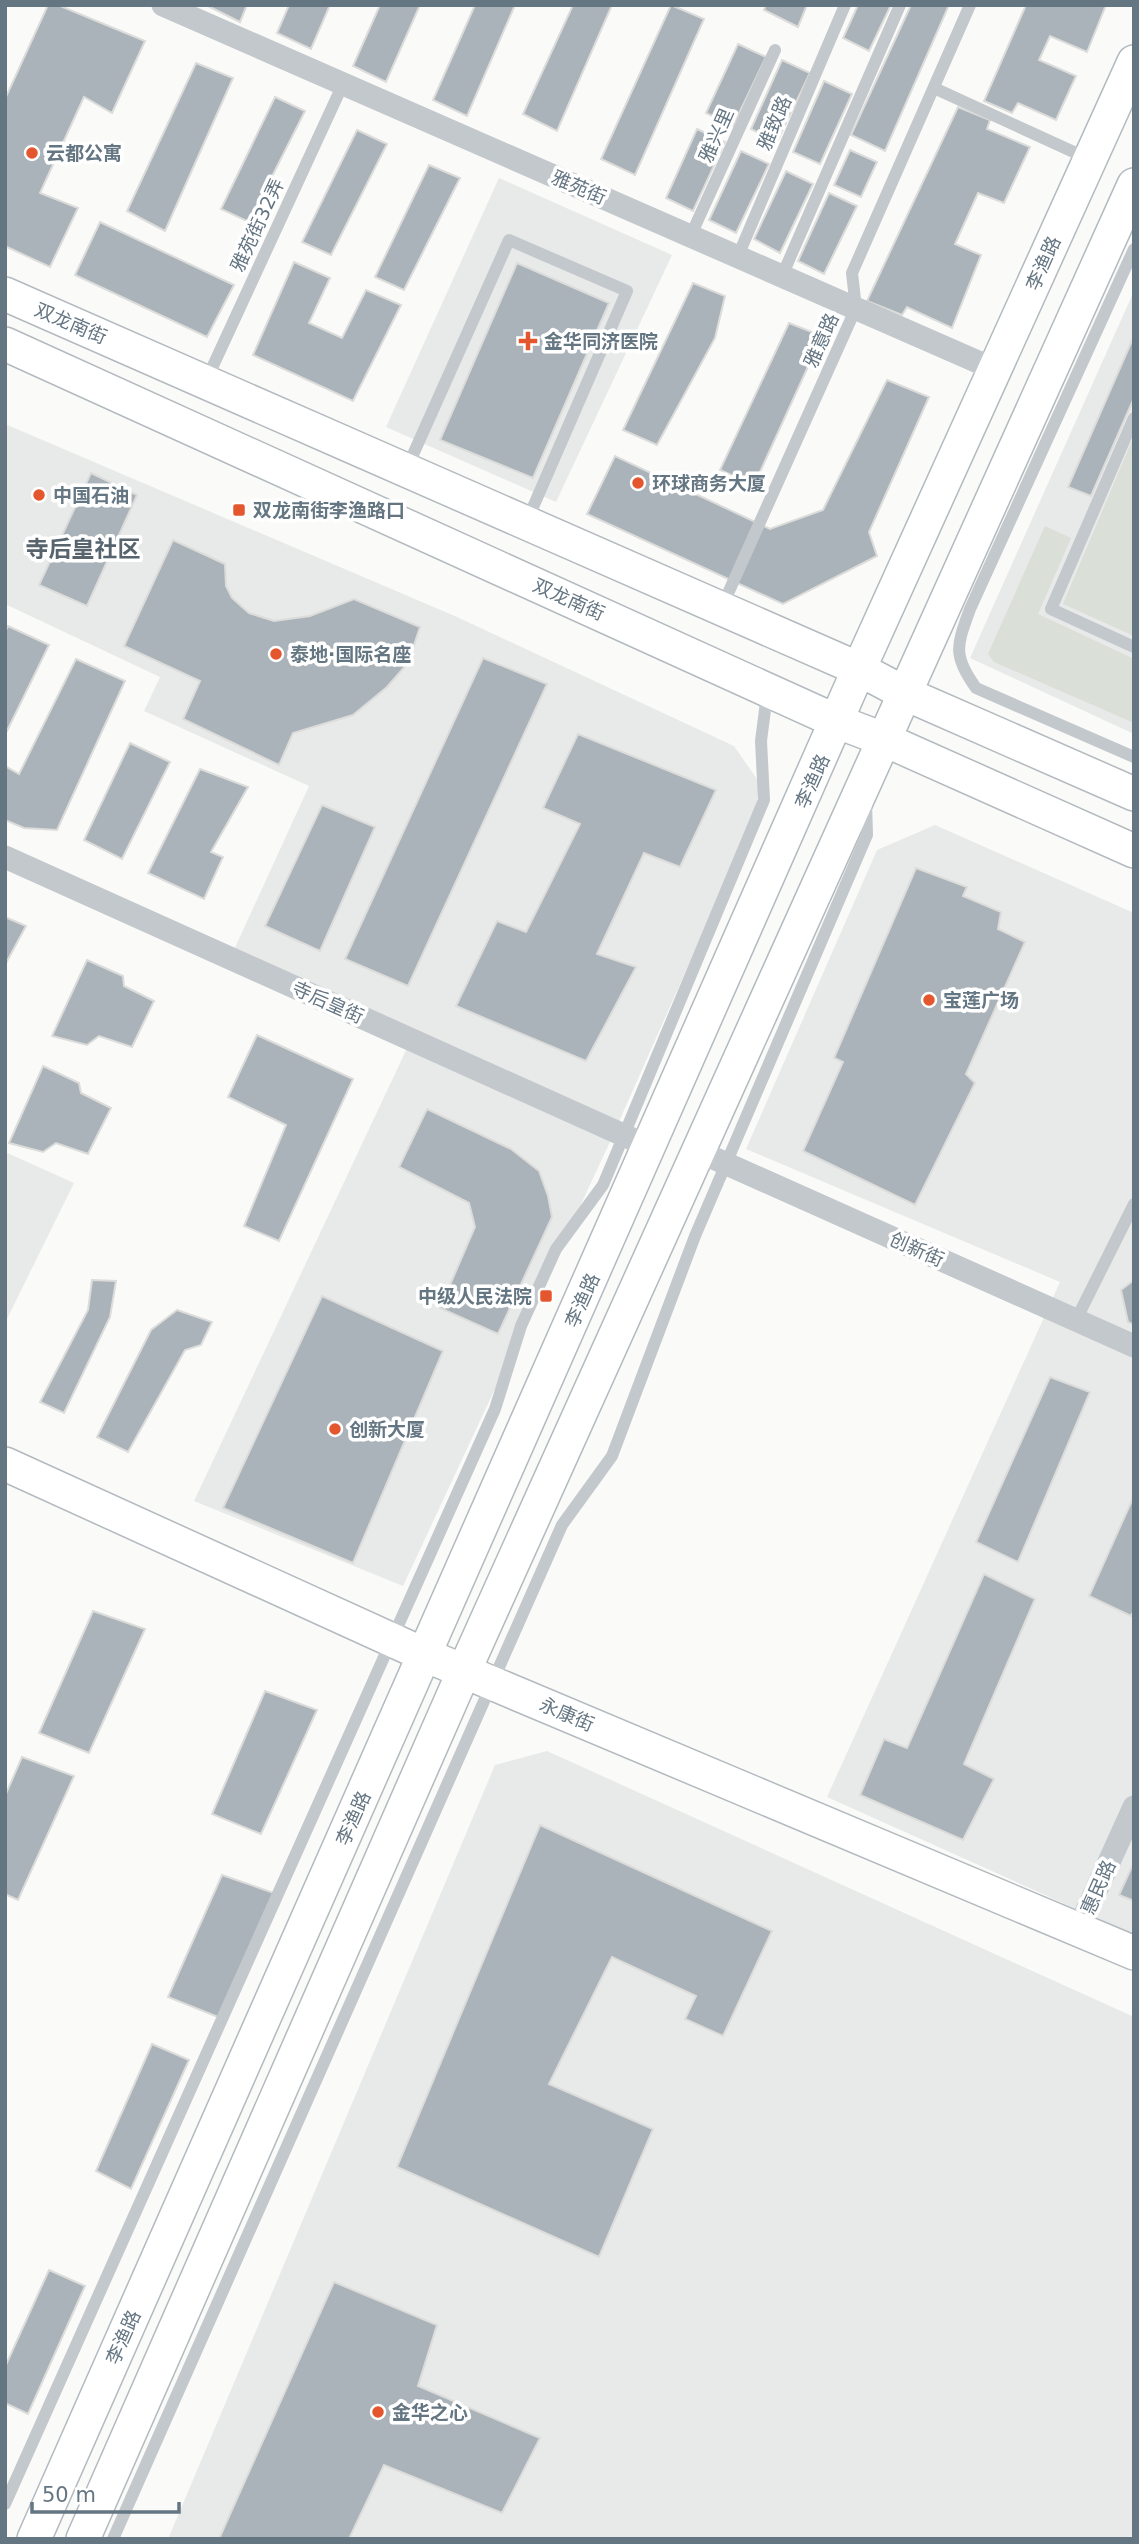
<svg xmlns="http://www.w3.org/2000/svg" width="1139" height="2544" font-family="'DejaVu Sans','Noto Sans SC',sans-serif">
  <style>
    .built { fill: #e8e9e9 }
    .green { fill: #dadfd7 }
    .building { fill: #aab3b9; stroke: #dcdcda; stroke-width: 2 }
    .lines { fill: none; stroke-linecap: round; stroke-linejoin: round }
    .secondary-casing { stroke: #b3babf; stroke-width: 36 }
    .lane { stroke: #c3c8cc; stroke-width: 12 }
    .street { stroke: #c3c8cc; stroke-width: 23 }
    .secondary { stroke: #fff; stroke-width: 33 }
    .poi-dot { fill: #e4572e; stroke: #fff; stroke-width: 2.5 }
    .labels { text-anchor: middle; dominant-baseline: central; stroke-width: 7; stroke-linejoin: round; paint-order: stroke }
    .street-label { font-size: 19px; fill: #657683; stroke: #fff }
    .poi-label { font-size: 19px; font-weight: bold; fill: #657683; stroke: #fff; text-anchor: start }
    .quarter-label { font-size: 23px; font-weight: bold; fill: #57646e; stroke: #fff }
  </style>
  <rect width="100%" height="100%" fill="#fafaf8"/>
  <path class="built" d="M 499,178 L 672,255 L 556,502 L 386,427 Z
    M 1134,291 L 1134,734 L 970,658 Z
    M 5,424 L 457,617 L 734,746 L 759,782 L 756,813 L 609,1144 L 403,1586 L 194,1501 L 409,1044 L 228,963 L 309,786 L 144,711 L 160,677 L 5,604 Z
    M 935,825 L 1134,913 L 1134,1935 L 827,1797 L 1060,1282 L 746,1149 L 877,850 Z
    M 5,1152 L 74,1183 L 5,1323 Z
    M 547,1751 L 1134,2017 L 1134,2539 L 168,2539 L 495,1765 Z"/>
  <path class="green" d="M 1134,436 L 1134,636 L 1063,604 Z
    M 1045,526 L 1071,538 L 1038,614 L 1134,659 L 1134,723 L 994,662 L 988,654 Z"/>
  <path class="building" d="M 48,5 L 58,5 L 145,41 L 112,113 L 84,97 L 40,193 L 78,208 L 50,267 L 5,246 L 5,99 Z
    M 206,5 L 247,5 L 240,22 Z
    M 289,5 L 330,5 L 311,49 L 277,33 Z
    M 380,5 L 420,5 L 386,82 L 353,66 Z
    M 475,5 L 515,5 L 467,116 L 433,100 Z
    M 573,5 L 612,5 L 557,131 L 523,114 Z
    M 671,5 L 704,19 L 635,175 L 601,159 Z
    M 766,5 L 807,5 L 798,27 L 764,10 Z
    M 858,5 L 891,5 L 869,51 L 843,38 Z
    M 911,5 L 949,5 L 885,151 L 851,135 Z
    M 1026,5 L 1106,5 L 1087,52 L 1050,36 L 1039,60 L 1076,76 L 1056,120 L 1018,103 L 1012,113 L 984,101 Z
    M 738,44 L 766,57 L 733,126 L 706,113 Z
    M 782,60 L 810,73 L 777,142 L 751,129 Z
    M 196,63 L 233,78 L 165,231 L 127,211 Z
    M 824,81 L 852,94 L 820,164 L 793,152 Z
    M 275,97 L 305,111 L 249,222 L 221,209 Z
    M 958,107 L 990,120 L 987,129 L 1030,147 L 1004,203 L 978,193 L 955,244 L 981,255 L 952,328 L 907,307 L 902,315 L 867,301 Z
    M 697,129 L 725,142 L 693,211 L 666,198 Z
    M 357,130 L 387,144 L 331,255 L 302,242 Z
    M 850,150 L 877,162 L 861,197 L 834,185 Z
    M 741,151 L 769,164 L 736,233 L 709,220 Z
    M 429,165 L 460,178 L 404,290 L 375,277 Z
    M 786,171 L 813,184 L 780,253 L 754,239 Z
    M 829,193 L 857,206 L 824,274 L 798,261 Z
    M 100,222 L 234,285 L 207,337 L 75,275 Z
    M 294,262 L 330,278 L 309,323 L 342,338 L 366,290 L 401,305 L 353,401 L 253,355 Z
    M 517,263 L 609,303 L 533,478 L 440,440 Z
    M 693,283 L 725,296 L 715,338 L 657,445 L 623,430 Z
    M 789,323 L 822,336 L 754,485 L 720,470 Z
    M 1134,336 L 1134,398 L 1091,496 L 1068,487 Z
    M 887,380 L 929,397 L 869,532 L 877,556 L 783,604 L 587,514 L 615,456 L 770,529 L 823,510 Z
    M 91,473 L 137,495 L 87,606 L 39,585 Z
    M 173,540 L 225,564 L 226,586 L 232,598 L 249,613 L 274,621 L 310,616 L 354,599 L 420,627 L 408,663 L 387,687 L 353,715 L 293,733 L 279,765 L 183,719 L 200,681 L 124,646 Z
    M 8,626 L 49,645 L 5,735 L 5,632 Z
    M 483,658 L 547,684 L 408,986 L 345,959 Z
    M 76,659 L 125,681 L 57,830 L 24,828 L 5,820 L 5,766 L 19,774 Z
    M 578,734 L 716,790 L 680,867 L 644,853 L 597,954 L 636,967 L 586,1061 L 456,1006 L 497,921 L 526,932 L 580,824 L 543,808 Z
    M 130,743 L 170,762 L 122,859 L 84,840 Z
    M 200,769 L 248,787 L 211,852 L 223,857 L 204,899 L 148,873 Z
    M 322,805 L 375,827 L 320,951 L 265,926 Z
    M 916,868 L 967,887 L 963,896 L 1001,912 L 998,929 L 1025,942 L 966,1074 L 975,1083 L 915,1205 L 803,1151 L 843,1062 L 834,1058 Z
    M 5,917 L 26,926 L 5,965 Z
    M 87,960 L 123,976 L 124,986 L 154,1001 L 132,1047 L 99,1036 L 87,1045 L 52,1036 Z
    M 257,1035 L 353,1079 L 279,1241 L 244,1226 L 286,1125 L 228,1097 Z
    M 43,1066 L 79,1083 L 81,1093 L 111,1108 L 88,1154 L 56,1143 L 43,1152 L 9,1143 Z
    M 427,1109 L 511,1149 L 539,1171 L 548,1196 L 552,1217 L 498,1334 L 440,1308 L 475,1227 L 469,1203 L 399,1167 Z
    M 92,1280 L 116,1281 L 110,1317 L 64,1413 L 40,1402 L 88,1310 Z
    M 1134,1280 L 1134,1325 L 1128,1322 L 1121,1290 Z
    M 322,1296 L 443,1351 L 353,1563 L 223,1508 Z
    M 177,1310 L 212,1322 L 201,1345 L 185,1350 L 128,1452 L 97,1437 L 151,1330 Z
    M 1050,1377 L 1090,1392 L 1018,1562 L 976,1542 Z
    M 1134,1496 L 1134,1610 L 1131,1616 L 1089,1596 Z
    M 984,1574 L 1035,1599 L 964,1764 L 994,1779 L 963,1840 L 860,1795 L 884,1739 L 907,1748 Z
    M 93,1611 L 145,1629 L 89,1753 L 39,1733 Z
    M 265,1691 L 317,1710 L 261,1834 L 212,1814 Z
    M 22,1757 L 74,1776 L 18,1900 L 5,1894 L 5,1796 Z
    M 540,1825 L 772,1931 L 723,2036 L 685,2019 L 696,1996 L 612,1957 L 549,2084 L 653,2129 L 599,2257 L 397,2167 Z
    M 1134,1862 L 1134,1901 L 1119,1895 Z
    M 222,1875 L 274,1893 L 218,2017 L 168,1997 Z
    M 152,2044 L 189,2060 L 131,2189 L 96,2171 Z
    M 49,2270 L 85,2286 L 28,2414 L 5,2403 L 5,2367 Z
    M 334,2282 L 437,2325 L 418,2386 L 540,2438 L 502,2513 L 384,2465 L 349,2539 L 219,2539 Z"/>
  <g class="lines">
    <g class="secondary-casing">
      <path id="secondary" d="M 5,294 C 290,418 574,546 859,669 L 906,694 L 1134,794
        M 5,344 L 838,722 L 883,739 L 1134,851
        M 5,1464 L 425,1655 L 1134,1953
        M 34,2539 L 859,669 L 1134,62
        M 83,2539 L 464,1671 L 1134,185"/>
    </g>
    <path class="lane" d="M 934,88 L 1089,159
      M 691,235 L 775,50
      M 1134,249 L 970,609 C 957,645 952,655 976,688 L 1134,757
      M 738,256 L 845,5
      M 782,276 L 900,5
      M 206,381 L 343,84
      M 1134,418 L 1051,609 L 1134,647
      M 407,468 L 509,240 L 627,291 L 527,521
      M 721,609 L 856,308 L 852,273 L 970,5
      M 1076,1320 L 1134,1204
      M 5,2504 L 495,1409 L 521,1326 L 556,1249 L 603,1185 L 624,1135 L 764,800 L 761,741 L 767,694
      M 113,2539 L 562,1525 L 612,1456 L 695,1236 L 867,835 L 866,803"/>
    <path class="street" d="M 163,5 L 994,369
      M 5,857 L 650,1147
      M 700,1152 L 1134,1346
      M 1079,1928 L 1134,1807"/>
    <use href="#secondary" class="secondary"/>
  </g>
  <g class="poi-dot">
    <circle cx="32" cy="153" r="7"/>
    <path d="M524.5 330.5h7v7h7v7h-7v7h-7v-7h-7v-7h7z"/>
    <circle cx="638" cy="483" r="7"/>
    <circle cx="39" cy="495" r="7"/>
    <rect x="232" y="503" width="14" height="14" rx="3.5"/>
    <circle cx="276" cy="654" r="7"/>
    <circle cx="929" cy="1000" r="7"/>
    <rect x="539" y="1289" width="14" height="14" rx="3.5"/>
    <circle cx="335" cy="1429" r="7"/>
    <circle cx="378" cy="2412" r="7"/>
  </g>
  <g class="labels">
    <g class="street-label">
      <text transform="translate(774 123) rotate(-67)">雅致路</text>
      <text transform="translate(716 135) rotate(-66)">雅兴里</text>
      <text transform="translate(579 187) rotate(23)">雅苑街</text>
      <text transform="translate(257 225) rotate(-65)">雅苑街32弄</text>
      <text transform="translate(1043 263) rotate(-66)">李渔路</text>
      <text transform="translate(71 323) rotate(23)">双龙南街</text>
      <text transform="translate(821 340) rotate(-66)">雅意路</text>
      <text transform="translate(569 599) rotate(24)">双龙南街</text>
      <text transform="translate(812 781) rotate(-66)">李渔路</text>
      <text transform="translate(328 1002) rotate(24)">寺后皇街</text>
      <text transform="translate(917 1249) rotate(24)">创新街</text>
      <text transform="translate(582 1300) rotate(-66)">李渔路</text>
      <text transform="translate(567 1714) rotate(23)">永康街</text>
      <text transform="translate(353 1818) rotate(-66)">李渔路</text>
      <text transform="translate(1098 1887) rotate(-66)">惠民路</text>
      <text transform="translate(123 2337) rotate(-66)">李渔路</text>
    </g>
    <g class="poi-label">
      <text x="46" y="153">云都公寓</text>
      <text x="544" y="341">金华同济医院</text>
      <text x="652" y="483">环球商务大厦</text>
      <text x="53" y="495">中国石油</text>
      <text x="253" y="510">双龙南街李渔路口</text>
      <text x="290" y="654">泰地·国际名座</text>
      <text x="943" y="1000">宝莲广场</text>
      <text x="532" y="1296" text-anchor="end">中级人民法院</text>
      <text x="349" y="1429">创新大厦</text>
      <text x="392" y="2412">金华之心</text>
    </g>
    <g class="quarter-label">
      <text x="83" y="549">寺后皇社区</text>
    </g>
  </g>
  <rect width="1139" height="2544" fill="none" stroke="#657683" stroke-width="14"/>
  <path d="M32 2502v10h147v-10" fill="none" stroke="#657683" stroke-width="3.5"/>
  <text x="42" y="2502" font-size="21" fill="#657683" stroke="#ffffff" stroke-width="5" paint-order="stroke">50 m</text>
</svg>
